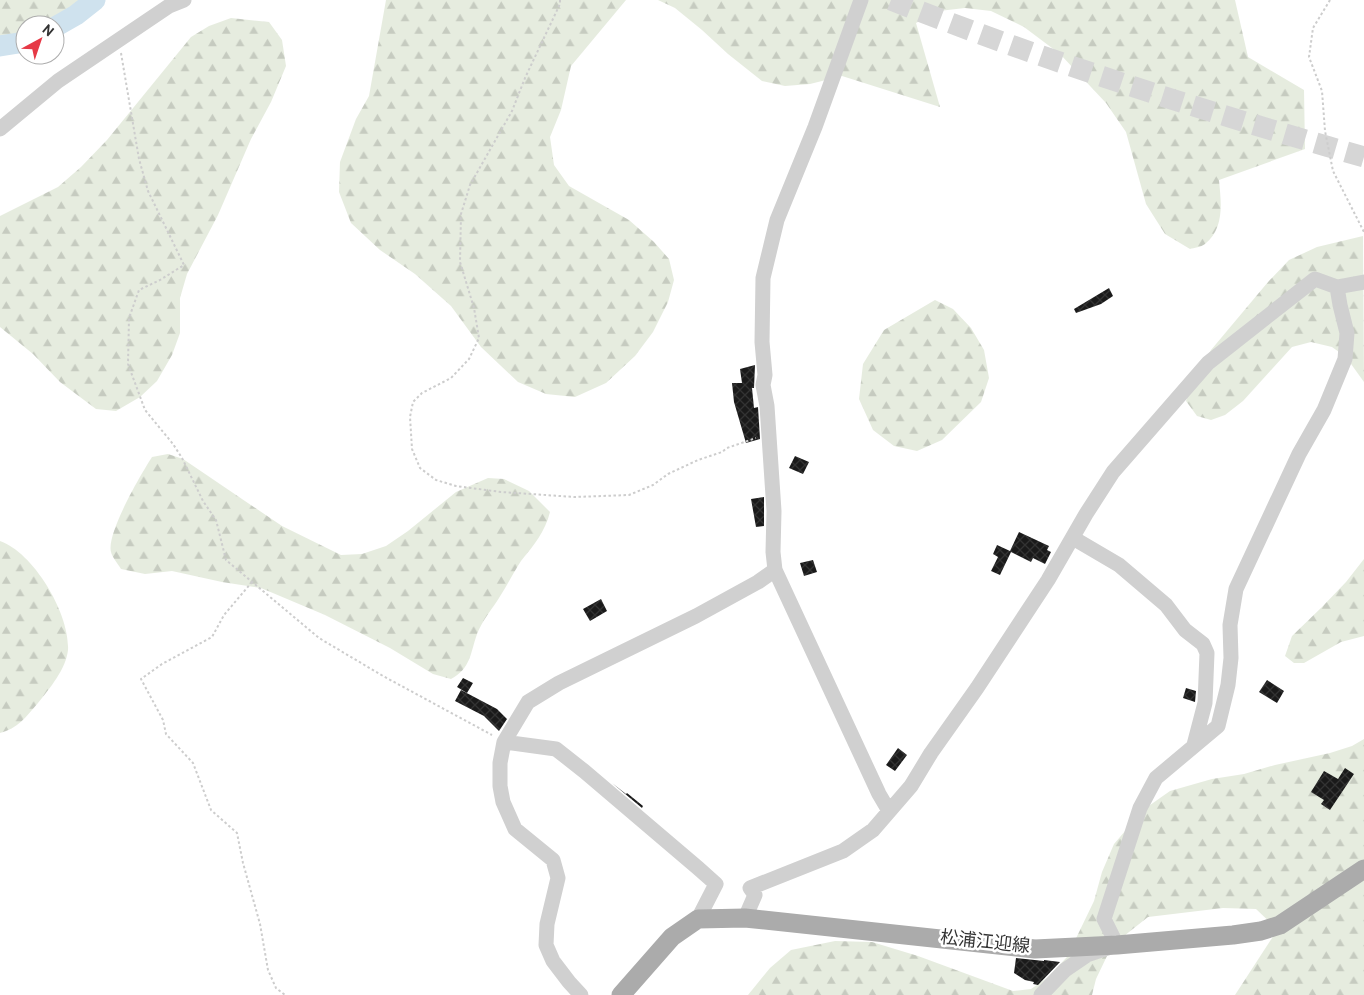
<svg xmlns="http://www.w3.org/2000/svg" width="1364" height="995" font-family="Overpass,'Noto Sans JP',sans-serif">
  <style>
    .forest { fill: url(#forest-firs) }
    .lines { fill: none; stroke-linecap: round; stroke-linejoin: round }
    .river { stroke: #cfe2ee; stroke-width: 21 }
    .building { fill: url(#building-cross-hatch) }
    .highway-tunnel { stroke: #d6d6d6; stroke-width: 21; stroke-dasharray: 21 11; stroke-linecap: butt }
    .path { stroke: #cdcdcd; stroke-width: 2; stroke-dasharray: 2.5 2.5; stroke-linecap: butt }
    .minor { stroke: #d0d0d0; stroke-width: 15 }
    .major { stroke: #ababab; stroke-width: 19 }
    .labels { text-anchor: middle; dominant-baseline: central; stroke-width: 5; stroke-linejoin: round; paint-order: stroke }
    .street-label { font-size: 18px; fill: #333; stroke: #fff }
  </style>
  <defs>
    <pattern id="forest-firs" width="22" height="20" patternUnits="userSpaceOnUse" patternTransform="scale(1.25)"><rect width="22" height="20" fill="#e6ecdf"/><path d="M5 1l3.5 6h-7zM16 11l3.5 6h-7z" fill="#c6cbc0"/></pattern>
    <pattern id="building-cross-hatch" width="8" height="8" patternUnits="userSpaceOnUse" patternTransform="scale(1.25)"><rect width="8" height="8" fill="#1a1a1a"/><path d="M0 0l8 8M0 8l8-8" fill="none" stroke="#333"/></pattern>
  </defs>
  <rect width="100%" height="100%" fill="#fff"/>
  <path class="forest" d="M 0,0 L 84,0 L 55,29 L 55,25 L 25,25 L 25,46 L 0,54 Z
    M 386,0 L 626,0 L 571,66 L 561,110 L 550,137 L 554,165 L 569,186 L 629,220 L 654,242 L 669,259 L 674,280 L 668,302 L 653,332 L 635,356 L 606,383 L 575,397 L 546,394 L 518,382 L 481,347 L 451,306 L 415,274 L 380,250 L 351,223 L 339,192 L 340,162 L 356,119 L 369,96 Z
    M 658,0 L 1235,0 L 1248,57 L 1304,90 L 1305,149 L 1219,180 C 1221,202 1225,228 1205,244 C 1201,247 1194,248 1190,249 L 1165,234 L 1146,204 L 1126,132 L 1106,103 L 1060,54 L 1024,27 L 991,11 L 965,8 L 939,11 L 916,23 L 940,107 L 842,76 L 810,84 L 785,86 L 762,81 L 728,54 L 702,30 L 675,8 Z
    M 231,18 L 269,22 L 282,40 L 286,66 L 271,102 L 251,139 L 218,215 L 187,274 L 180,298 L 180,333 L 172,355 L 157,381 L 140,397 L 116,411 L 96,409 L 60,382 L 33,354 L 0,327 L 0,216 L 58,187 L 81,167 L 107,140 L 191,37 L 209,26 Z
    M 1363,236 L 1364,382 L 1346,357 L 1332,347 L 1311,342 L 1292,347 L 1243,401 L 1225,415 L 1211,420 L 1197,416 L 1186,401 L 1192,382 L 1211,350 L 1268,282 L 1289,260 L 1317,247 Z
    M 935,300 L 953,309 L 971,328 L 984,350 L 989,378 L 981,402 L 942,440 L 917,451 L 894,446 L 873,430 L 859,399 L 863,364 L 884,330 Z
    M 168,454 L 183,459 L 282,526 L 341,555 L 362,554 L 386,546 L 408,531 L 456,492 L 488,478 L 504,479 L 529,491 L 550,512 C 545,532 534,545 521,561 C 513,573 507,586 499,598 C 492,609 482,621 477,634 C 470,654 471,668 451,679 L 433,674 L 390,648 L 325,615 L 261,588 L 222,582 L 172,571 L 145,574 L 121,569 C 118,564 112,557 111,552 C 106,534 141,474 152,457 Z
    M 0,541 C 34,553 70,614 68,650 C 66,669 50,688 38,703 C 27,716 17,729 0,733 Z
    M 1364,559 L 1364,636 L 1341,642 L 1304,663 L 1294,663 L 1285,656 L 1292,636 L 1322,607 L 1346,582 Z
    M 1364,739 L 1364,995 L 1235,995 L 1274,935 L 1275,927 L 1256,909 L 1223,908 L 1148,917 L 1124,936 L 1107,956 L 1096,979 L 1092,995 L 748,995 L 770,968 L 791,950 L 835,941 L 872,942 L 918,956 L 1013,991 L 1031,989 L 1047,978 L 1067,957 L 1094,901 L 1102,872 L 1114,844 L 1143,810 L 1170,791 L 1212,779 L 1244,774 L 1275,765 L 1330,753 L 1352,746 Z"/>
  <g class="lines">
    <path class="river" d="M 55,27 L 76,15 L 95,0
      M 0,46 L 25,42"/>
  </g>
  <path class="building" d="M 1109,288 L 1113,296 L 1101,304 L 1076,313 L 1074,309 Z
    M 755,365 L 754,388 L 752,388 L 754,408 L 758,407 L 760,439 L 746,443 L 734,402 L 732,383 L 742,383 L 740,369 Z
    M 795,456 L 809,462 L 803,474 L 789,468 Z
    M 764,497 L 764,526 L 756,527 L 751,499 Z
    M 1019,532 L 1049,546 L 1047,550 L 1051,552 L 1045,564 L 1033,558 L 1031,562 L 1011,552 L 1000,575 L 991,571 L 998,557 L 993,554 L 997,545 L 1010,551 Z
    M 813,560 L 817,572 L 804,576 L 800,563 Z
    M 601,599 L 607,611 L 590,621 L 583,609 Z
    M 463,678 L 473,683 L 467,693 L 457,687 Z
    M 1267,680 L 1284,691 L 1277,703 L 1259,692 Z
    M 1186,688 L 1196,691 L 1195,702 L 1183,698 Z
    M 461,690 L 497,709 L 507,719 L 499,731 L 484,716 L 455,701 Z
    M 898,748 L 907,755 L 895,771 L 886,765 Z
    M 1345,768 L 1354,774 L 1330,810 L 1321,804 L 1324,800 L 1311,792 L 1324,771 L 1338,779 Z
    M 612,783 L 626,794 L 627,793 L 643,806 L 642,808 Z
    M 1016,958 L 1044,961 L 1044,960 L 1060,962 L 1038,985 L 1033,984 L 1034,982 L 1025,980 L 1014,973 Z"/>
  <g class="lines">
    <path class="highway-tunnel" d="M 891,0 C 1045,61 1204,111 1364,157"/>
    <path class="path" d="M 560,0 L 560,4 L 525,78 L 512,111 L 470,185 L 461,214 L 460,262 L 474,308 L 479,338 L 469,359 L 451,378 L 422,393 L 413,402 L 410,417 L 412,449 L 420,468 L 436,480 L 456,486 L 501,492 L 575,497 L 629,495 L 653,485 L 668,474 L 698,460 L 722,452 L 727,448 L 756,438
      M 1330,0 L 1313,28 L 1309,57 L 1322,91 L 1325,131 L 1333,171 L 1364,232
      M 121,53 L 139,159 L 148,191 L 184,265 L 160,280 L 139,290 L 129,318 L 128,364 L 145,410 L 173,444 L 182,458 L 203,501 L 216,520 L 226,560 L 319,638 L 383,676 L 492,735
      M 252,582 L 224,615 L 212,637 L 162,664 L 141,679 L 163,720 L 166,734 L 193,763 L 211,810 L 237,833 L 243,863 L 260,924 L 268,970 L 276,988 L 285,995"/>
    <path class="minor" d="M 861,0 L 815,127 L 777,220 L 763,278 L 762,342 L 765,375 L 763,385 L 767,406 L 774,511 L 773,552 L 775,570 L 879,794 L 889,811
      M 0,129 L 58,81 L 169,6 L 184,0
      M 1073,538 L 1119,565 L 1166,605 L 1185,630 L 1203,644 L 1207,653 L 1205,703 L 1194,745
      M 504,742 L 556,749 L 584,771 L 698,868 L 716,884 L 698,919
      M 745,918 L 755,895 L 750,888 L 843,851 L 873,830 L 911,786 L 931,753 L 977,688 L 1048,580 L 1086,514 L 1113,472 L 1208,363 L 1315,279 L 1337,287 L 1364,282
      M 581,995 L 569,982 L 553,961 L 546,945 L 547,924 L 558,878 L 553,860 L 515,829 L 503,802 L 500,786 L 500,763 L 504,742 L 528,702 L 559,683 L 696,616 L 758,582 L 775,570
      M 1041,995 L 1065,970 L 1087,955 L 1117,945 L 1104,919 L 1140,808 L 1156,778 L 1218,726 L 1228,685 L 1231,658 L 1230,625 L 1236,589 L 1299,454 L 1324,410 L 1345,359 L 1347,333 L 1340,305 L 1337,287"/>
    <path class="major" d="M 621,995 L 672,937 L 698,919 L 745,918 L 1035,949 L 1117,945 L 1233,935 L 1261,931 L 1280,925 L 1364,869"/>
  </g>
  <g class="labels">
    <g class="street-label">
      <text transform="translate(985 943) rotate(6)">松浦江迎線</text>
    </g>
  </g>
  <g transform="translate(40 40) rotate(40)"><circle r="24" fill="#ffffff" stroke="#adadad"/>
  <path d="M0-4L9 19L0 12L-9 19Z" fill="#e63946"/>
  <text y="-8" font-size="14" font-weight="bold" text-anchor="middle" fill="#333333">N</text>
  </g>
</svg>
